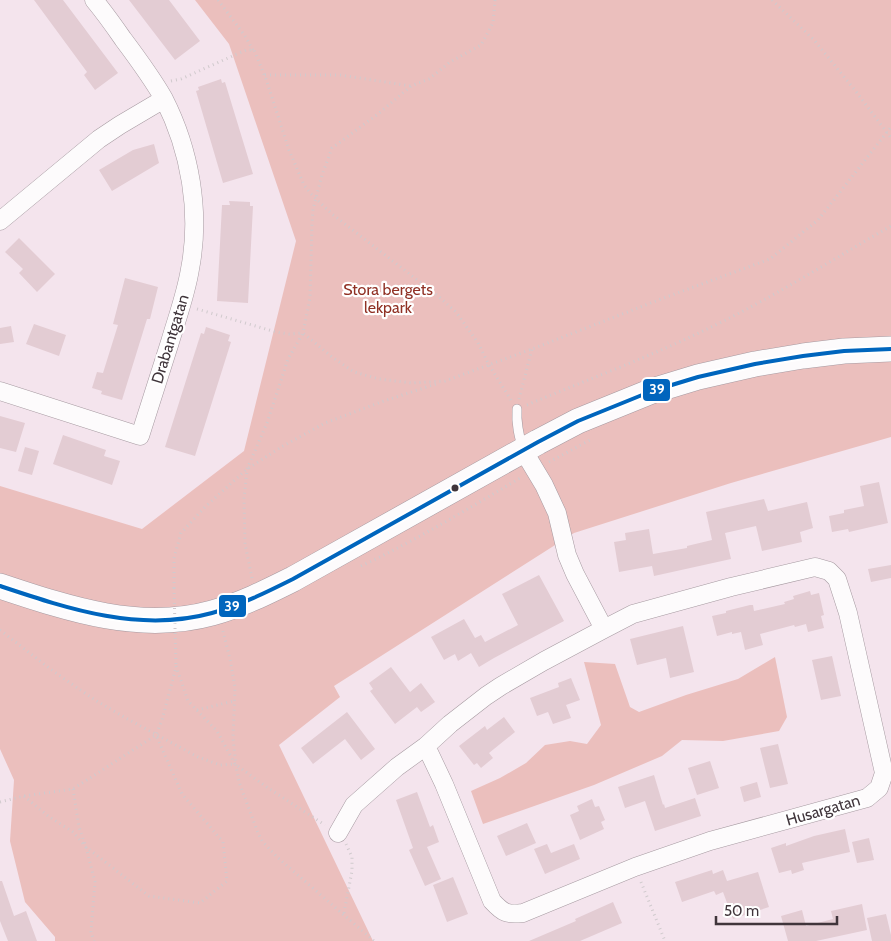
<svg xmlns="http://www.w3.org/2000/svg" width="891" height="941" font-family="Cabin,sans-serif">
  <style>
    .green { fill: #ebbfbd }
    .building { fill: #e3ccd3 }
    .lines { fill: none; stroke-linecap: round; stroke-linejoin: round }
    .lane-casing { stroke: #a69aa1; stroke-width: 10 }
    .street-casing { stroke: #a69aa1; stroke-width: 19 }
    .secondary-casing { stroke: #a69aa1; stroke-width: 26 }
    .path { stroke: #d0cacd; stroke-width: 3; stroke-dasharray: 1 4; stroke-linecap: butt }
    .lane { stroke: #fdfbfc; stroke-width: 9 }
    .street { stroke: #fdfbfc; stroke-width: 18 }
    .secondary { stroke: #fdfbfc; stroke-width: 25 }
    .path-bridge { stroke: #d0cacd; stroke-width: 3; stroke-dasharray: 1 4; stroke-linecap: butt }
    .bus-1-casing { stroke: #fff; stroke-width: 8 }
    .bus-1 { stroke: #0065bd; stroke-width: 4 }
    .bus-dot { fill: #40353b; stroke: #fff; stroke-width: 2 }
    .labels { text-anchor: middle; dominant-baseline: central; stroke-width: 4.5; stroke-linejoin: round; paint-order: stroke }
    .park-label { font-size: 16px; fill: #903125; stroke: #fff }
    .street-label { font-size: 16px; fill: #40353b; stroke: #fff }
    .line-badge { stroke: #fff; stroke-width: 2 }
    .badge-label { font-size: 14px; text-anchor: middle; font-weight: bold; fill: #fff }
  </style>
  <rect width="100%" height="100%" fill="#f4e4ed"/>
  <path class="green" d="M 195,0 L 891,0 L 891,437 L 731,483 L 574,533 L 334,686 L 340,697 L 279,745 L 373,941 L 55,941 L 55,937 L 25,902 L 10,841 L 14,780 L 0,749 L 0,486 L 142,529 L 244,451 L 296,241 L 229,44 Z
    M 775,657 L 787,717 L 779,731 L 723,741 L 682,740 L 662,756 L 594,785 L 483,824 L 471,791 L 500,778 L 526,763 L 545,745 L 570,741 L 587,744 L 601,725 L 584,662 L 615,664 L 630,707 L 639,712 L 686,695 L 738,679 Z"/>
  <path class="building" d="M 34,0 L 63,0 L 118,73 L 95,90 L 84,75 L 87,72 Z
    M 129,0 L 169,0 L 200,41 L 175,60 Z
    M 221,79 L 222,83 L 225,82 L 253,174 L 223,183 L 196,91 L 199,90 L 198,87 Z
    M 154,144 L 159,163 L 112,191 L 99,170 L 133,150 Z
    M 229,201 L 250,202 L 250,206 L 253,206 L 248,303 L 217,301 L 222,205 L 230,205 Z
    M 19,238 L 55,274 L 37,292 L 19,273 L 23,269 L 5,252 Z
    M 125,278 L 158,287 L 150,319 L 147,319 L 122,400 L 101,394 L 102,391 L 92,388 L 97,372 L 103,373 L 118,325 L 113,324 Z
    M 34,324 L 66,335 L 59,356 L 26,344 Z
    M 11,326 L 14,342 L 0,344 L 0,328 Z
    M 206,327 L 230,335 L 228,341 L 231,342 L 195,456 L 165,447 L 201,333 L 204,334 Z
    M 0,416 L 25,423 L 16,452 L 0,448 Z
    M 63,435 L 106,450 L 104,456 L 120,461 L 112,485 L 53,464 Z
    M 25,447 L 39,451 L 32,475 L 18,471 Z
    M 879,482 L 888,523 L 849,532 L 848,529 L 832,532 L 829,516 L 844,513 L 844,510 L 864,506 L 860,486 Z
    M 764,499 L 768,511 L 807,502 L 813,528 L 800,532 L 802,542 L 762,551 L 756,526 L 725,533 L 731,559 L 654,576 L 652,566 L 619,572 L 614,542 L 626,540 L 625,533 L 649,529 L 653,554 L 687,548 L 687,546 L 712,540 L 706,512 Z
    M 891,565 L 891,578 L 871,582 L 868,569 Z
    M 539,575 L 564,621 L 494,658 L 479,667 L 471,653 L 458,661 L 455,654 L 444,660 L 431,637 L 464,619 L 475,638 L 481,635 L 485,642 L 518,625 L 502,594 Z
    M 810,591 L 811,595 L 819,593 L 824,615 L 821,616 L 824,628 L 808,632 L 806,624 L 795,627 L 794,625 L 760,634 L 763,645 L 745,650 L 741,632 L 732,634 L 732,632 L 717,636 L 712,616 L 726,613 L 726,611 L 750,605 L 753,605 L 754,611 L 785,604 L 784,602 L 794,599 L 793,596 Z
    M 683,626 L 694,672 L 670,678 L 666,658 L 637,665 L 630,639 Z
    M 832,656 L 841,696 L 821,700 L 812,660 Z
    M 391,667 L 410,692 L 421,683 L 435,702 L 421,712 L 417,707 L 395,724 L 370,691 L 373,689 L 369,683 Z
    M 571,678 L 580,700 L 566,705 L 571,718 L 553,724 L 548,712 L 537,716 L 530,698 L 559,687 L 558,683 Z
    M 347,712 L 375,749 L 361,760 L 345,739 L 313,764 L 301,748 Z
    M 504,717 L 515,732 L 489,753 L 493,758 L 481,768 L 477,763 L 474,765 L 459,746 L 485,726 L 487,730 Z
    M 778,744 L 788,784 L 770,788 L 760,748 Z
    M 710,761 L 719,788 L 697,795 L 688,768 Z
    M 654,775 L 663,805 L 664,804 L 665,808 L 695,798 L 701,816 L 655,831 L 645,801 L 625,808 L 618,787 Z
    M 757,782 L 761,797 L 744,802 L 740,787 Z
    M 417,792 L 430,827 L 433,825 L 439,842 L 427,847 L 441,879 L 425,886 L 409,850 L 413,848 L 396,800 Z
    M 592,799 L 595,807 L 599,806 L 605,820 L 601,822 L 604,829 L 580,840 L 570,815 L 579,811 L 577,806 Z
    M 527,823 L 536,843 L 506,856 L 497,836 Z
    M 845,829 L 850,852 L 802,863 L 804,870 L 792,874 L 791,870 L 779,873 L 771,848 L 786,843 L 786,846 L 814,836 Z
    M 869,838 L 874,860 L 857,863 L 852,842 Z
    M 547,844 L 551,853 L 574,844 L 580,859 L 545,874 L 534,849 Z
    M 712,870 L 713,874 L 723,870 L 727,881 L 758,872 L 769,907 L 733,919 L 723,892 L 716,895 L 714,891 L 682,902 L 675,882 Z
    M 453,877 L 468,914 L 447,922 L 433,885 Z
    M 0,881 L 2,881 L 14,916 L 26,911 L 37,941 L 8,941 L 0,921 Z
    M 613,902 L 622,923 L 580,941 L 529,941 L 576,921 L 575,919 Z
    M 862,904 L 867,930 L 816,941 L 788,941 L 781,916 L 802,910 L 806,926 L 833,919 L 831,911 Z
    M 886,914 L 891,935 L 891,941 L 872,941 L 867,918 Z"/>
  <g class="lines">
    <g class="lane-casing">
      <path id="lane" d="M 517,409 C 516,424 519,436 523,450"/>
    </g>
    <g class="street-casing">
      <path id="street" d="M 0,221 L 99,139 L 120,125 L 164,99
        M 0,391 L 140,436 C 150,405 160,373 170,342 C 177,318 186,294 190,269 C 201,212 190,150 164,99 C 152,78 138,59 123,39 C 114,26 104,12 94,0
        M 523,450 L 544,485 L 557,513 L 567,555 L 575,574 L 604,629
        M 338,833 L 354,805 L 397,767 L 426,746 L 450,724 L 486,696 L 501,686 L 544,661 L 604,629 L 633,614 L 731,587 L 815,567 L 829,571 L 837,579 L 848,613 L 884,773 L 879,788 L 867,798 L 710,841 L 635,867 L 523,913 C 507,915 503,913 492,901 L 444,784 L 426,746"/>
    </g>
    <g class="secondary-casing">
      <path id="secondary" d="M 0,586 C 69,609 140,633 212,613 C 241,605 267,592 293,579 L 538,442 L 578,421 L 652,391 L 698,377 L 755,364 L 803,356 L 844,351 L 891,349"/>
    </g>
    <path class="path" d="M 218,0 L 245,36 L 253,50
      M 495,0 L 493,23 L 481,45 L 450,62 L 429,79 L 411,86 L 378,114 L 332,148 L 322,175 L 313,209 L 312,224 L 310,298 L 303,333 L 332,357 L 354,372 L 379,379 L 412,383 L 445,381 L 532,349 L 661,299 L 770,259 L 818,220 L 891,127
      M 772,0 L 814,40 L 854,89 L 891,138
      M 265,75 L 340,75 L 411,86
      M 171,81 L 181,79 L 246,50 L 254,50 L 266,79 L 289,150 L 304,185 L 311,194 L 332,214 L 438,296 L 456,312 L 478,343 L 489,365 L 511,400
      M 197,309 L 276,332 L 289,334 L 303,333
      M 519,399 L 532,349
      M 527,405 C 586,380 647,358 705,330 C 769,300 830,261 891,226
      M 549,462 L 592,439
      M 361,566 C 417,540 469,508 522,477
      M 252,578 L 245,544 L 244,499 L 247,469 L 267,423 L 288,359 L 303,333
      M 174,588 L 174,558 L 181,533 L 205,507 L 247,469 L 283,446 L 325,423 L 381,402 L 439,383
      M 0,630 L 53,671 L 95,700 L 124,717 L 198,757 L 220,765 L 235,764
      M 223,631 L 230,659 L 235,687 L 233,738 L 236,766 L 239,782 L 258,833 L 262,841 L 277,857 L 374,941
      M 176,666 L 188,701 L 217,731 L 235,764 L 268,788 L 325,825
      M 197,710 L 234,701
      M 73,789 L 79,827 L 86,847 L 95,882 L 91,932 L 94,941
      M 24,796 L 48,816 L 73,832 L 86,847 L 149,896 L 200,903 L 227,881 L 223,842 L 182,794 L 156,735
      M 0,802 L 24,796 L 73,789 L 156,735 L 162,720 L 176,667
      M 641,882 L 665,941
      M 344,913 L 352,871 L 352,857 L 346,844"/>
    <use href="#lane" class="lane"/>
    <use href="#street" class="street"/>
    <use href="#secondary" class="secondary"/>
    <path class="path-bridge" d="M 174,588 L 176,666"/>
    <g class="bus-1-casing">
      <path id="bus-1" d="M 0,586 C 69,609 140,633 212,613 C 241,605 267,592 293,579 L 538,442 L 578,421 L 652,391 L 698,377 L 755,364 L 803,356 L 844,351 L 891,349"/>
    </g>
    <use href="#bus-1" class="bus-1"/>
  </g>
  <circle class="bus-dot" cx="455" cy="488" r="4.5"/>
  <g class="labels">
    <g class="park-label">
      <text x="388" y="289">Stora bergets<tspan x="388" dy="18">lekpark</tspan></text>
    </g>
    <g class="street-label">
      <text transform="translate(170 339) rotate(-73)">Drabantgatan</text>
      <text transform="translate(823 810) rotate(-16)">Husargatan</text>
    </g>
  </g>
  <g class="line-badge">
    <rect x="642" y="378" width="29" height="24" rx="5" fill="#0065bd"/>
    <rect x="218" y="594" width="29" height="24" rx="5" fill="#0065bd"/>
  </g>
  <g class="badge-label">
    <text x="657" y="394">39</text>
    <text x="232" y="611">39</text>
  </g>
  <path d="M716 916v8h121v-8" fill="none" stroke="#40353b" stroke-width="2.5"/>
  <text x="724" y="916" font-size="15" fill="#40353b" stroke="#ffffff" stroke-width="4" paint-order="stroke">50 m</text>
</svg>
